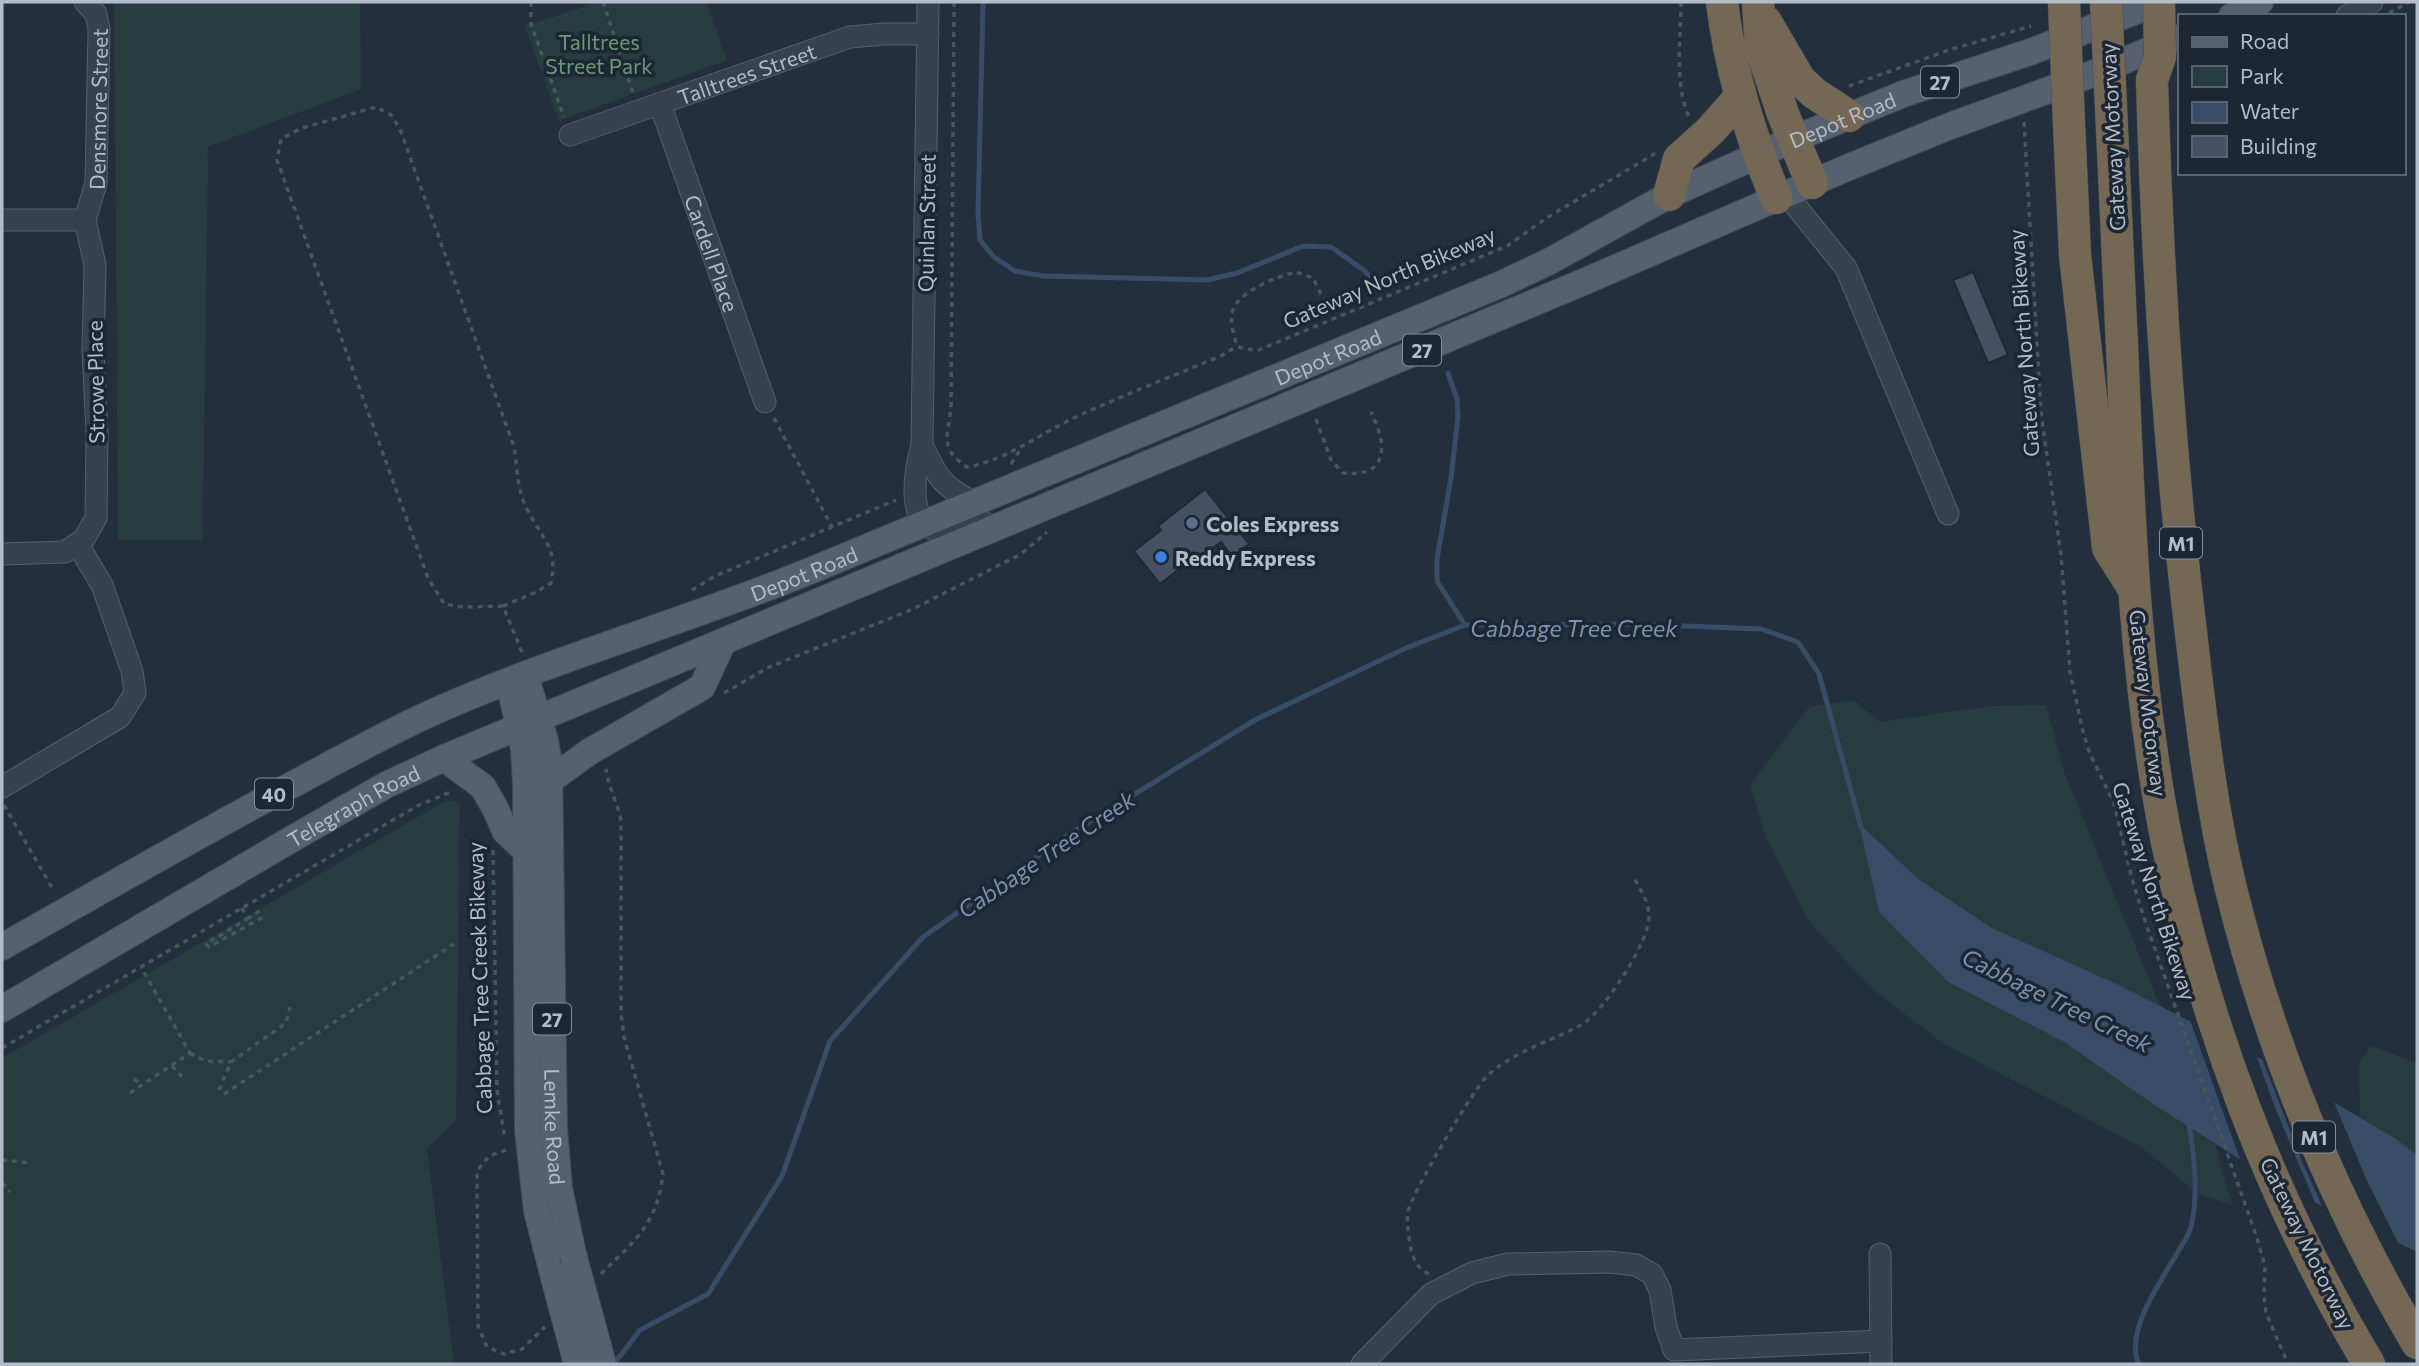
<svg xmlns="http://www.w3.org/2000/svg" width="2419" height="1366" font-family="Commissioner,sans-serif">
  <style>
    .green { fill: #263c3f }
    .water { fill: #394c67 }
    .pier { fill: #242f3e }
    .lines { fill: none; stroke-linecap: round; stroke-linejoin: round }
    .stream { stroke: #394c67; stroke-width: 5 }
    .building { fill: #455162; stroke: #1f2835; stroke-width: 2 }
    .minor-casing { stroke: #565f6c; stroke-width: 23 }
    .major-casing { stroke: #414a57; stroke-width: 28 }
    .highway-casing { stroke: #434c59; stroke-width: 33 }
    .path { stroke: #44595c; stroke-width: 3.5; stroke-dasharray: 5 5; stroke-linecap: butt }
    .minor { stroke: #38414e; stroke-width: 21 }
    .major { stroke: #56606e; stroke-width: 26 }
    .highway { stroke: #746855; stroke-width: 32 }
    .major-bridge-casing { stroke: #414a57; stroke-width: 28; stroke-linecap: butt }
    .highway-bridge-casing { stroke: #434c59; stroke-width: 33; stroke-linecap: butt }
    .major-bridge { stroke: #56606e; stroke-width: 26 }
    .highway-bridge { stroke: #746855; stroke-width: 32 }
    .service-dot { fill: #5c6f8a; stroke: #1d2633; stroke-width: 2.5 }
    .shop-dot { fill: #3f7fe0; stroke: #1d2633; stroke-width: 2.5 }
    .labels { text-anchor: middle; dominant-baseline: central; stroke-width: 7; stroke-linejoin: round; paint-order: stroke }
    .shield { fill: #1d2633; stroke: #878f9c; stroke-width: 2 }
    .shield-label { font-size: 19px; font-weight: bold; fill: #b4bcc9 }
    .park-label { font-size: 21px; fill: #6b9a76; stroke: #1d2633 }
    .street-label { font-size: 21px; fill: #b4bcc9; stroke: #1d2633 }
    .poi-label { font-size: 21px; font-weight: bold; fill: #b4bcc9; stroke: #1d2633; text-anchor: start }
    .water-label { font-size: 23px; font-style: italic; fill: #7c92b1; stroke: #1d2633 }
  </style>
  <rect width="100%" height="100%" fill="#242f3e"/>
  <path class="green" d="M 114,2 L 360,2 L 361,89 L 208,147 L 203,540 L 118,540 Z
    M 597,2 L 706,2 L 727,60 L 559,121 L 525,26 Z
    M 1853,700 L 1880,722 L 1991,706 L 2046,705 L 2064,772 L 2160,1006 L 2117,984 L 1992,928 L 1917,878 L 1860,824 L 1948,982 L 2064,1042 L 2153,1104 L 2215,1144 L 2232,1205 L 2198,1194 L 2141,1147 L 1944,1044 L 1872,989 L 1810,923 L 1766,838 L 1750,785 L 1809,707 Z
    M 447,800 L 460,803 L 456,1120 L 427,1149 L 454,1364 L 2,1364 L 2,1058 Z
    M 2372,1046 L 2417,1063 L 2417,1155 L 2360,1118 L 2359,1062 Z"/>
  <path class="water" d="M 1859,823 L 1917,878 L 1992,928 L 2117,984 L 2244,1049 L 2396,1139 L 2417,1155 L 2417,1252 L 2285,1188 L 2153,1104 L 2064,1042 L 1948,982 L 1879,912 Z"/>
  <path class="pier" d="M 2189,1017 L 2255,1052 L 2276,1110 L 2317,1207 L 2283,1191 L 2242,1165 Z
    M 2261,1056 L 2332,1097 L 2367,1181 L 2399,1245 L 2324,1210 L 2303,1164 Z"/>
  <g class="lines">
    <path class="stream" d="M 983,2 L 978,213 L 980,240 L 994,257 L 1015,271 L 1044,276 L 1208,280 L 1237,273 L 1303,246 L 1331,247 L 1365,271 L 1372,280
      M 1448,373 L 1457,399 L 1458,417 L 1451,478 L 1437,559 L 1437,581 L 1465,625
      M 614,1364 L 640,1330 L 708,1294 L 782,1176 L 830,1041 L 923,937 L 1068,835 L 1255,720 L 1406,648 L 1465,625 L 1634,624 L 1761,629 L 1798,642 L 1819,674 L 1861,827
      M 2139,1364 C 2124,1333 2160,1283 2176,1255 C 2181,1246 2189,1236 2191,1227 C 2199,1193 2194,1157 2189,1124"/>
  </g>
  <path class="building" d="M 1973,272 L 2008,355 L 1988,363 L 1953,280 Z
    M 1205,489 L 1249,544 L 1233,557 L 1221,542 L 1190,566 L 1187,563 L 1160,584 L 1134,551 L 1161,530 L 1158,526 Z"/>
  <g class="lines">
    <g class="minor-casing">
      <g id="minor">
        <path d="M 928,2 L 922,445 C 915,470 903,533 947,531 C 960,531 972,522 985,523"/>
        <path d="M 2347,16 L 2372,2"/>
        <path id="s1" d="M 660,104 L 765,402"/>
        <path id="s2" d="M 570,135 L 850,37 L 884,34 L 928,34"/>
        <path d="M 1786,194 L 1846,268 L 1948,514"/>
        <path d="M 2,220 L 85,220"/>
        <path d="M 922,445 C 939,479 940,484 974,503"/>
        <path id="s3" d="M 2,554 L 65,552 L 84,539 L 96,518 L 97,432 L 93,351 L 95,265 L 85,220 L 96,183 L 99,29 L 96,14 L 85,2"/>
        <path d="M 2,787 L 120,717 L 135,693 L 132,671 L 102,585 L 78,545"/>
        <path d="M 1880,1254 L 1881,1364"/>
        <path d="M 1362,1364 L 1431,1294 L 1472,1273 L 1508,1264 L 1609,1262 L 1636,1265 L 1652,1274 L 1660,1290 L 1666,1327 L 1674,1350 L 1881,1341"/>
      </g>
    </g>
    <g class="major-casing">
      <g id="major">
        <path d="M 2232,16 L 2260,2"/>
        <path id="s4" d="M 525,675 L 545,740 L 549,764 L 554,1128 L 559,1188 L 573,1254"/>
        <path d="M 509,682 L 524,749 L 526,784 L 528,1131 L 537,1211 L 553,1274"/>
        <path d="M 444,758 L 483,787 L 496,810 L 505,831 L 527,852"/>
        <path d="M 549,781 L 589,752 L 702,687 L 723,642"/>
        <path id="s5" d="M 2,947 C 97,893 191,839 288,787 C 335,762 381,736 429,714 C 551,659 681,623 805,573 L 1504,283 L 1550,261 L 1669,195 L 1794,139 L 1903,94 L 2033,51 L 2159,2"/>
        <path id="s6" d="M 2,1009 L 304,832 L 386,785 L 444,758 L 1581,283 L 1849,167 L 1950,126 L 2082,78 L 2179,38"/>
      </g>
    </g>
    <g class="highway-casing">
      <path id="highway" d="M 1722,2 C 1730,70 1750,135 1776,198
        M 1758,2 L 1761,48 L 1783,114 L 1812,183
        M 1766,22 L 1800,80 L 1814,93 L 1849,116
        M 2152,80 C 2157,259 2168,439 2189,616 C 2200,708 2209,799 2231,889 C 2270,1047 2334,1202 2417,1343
        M 2111,107 C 2115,194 2119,281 2123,368 C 2129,526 2136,687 2167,842 C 2204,1024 2273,1205 2369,1364
        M 2069,124 L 2075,255 L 2108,548 L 2132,586
        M 1669,195 L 1679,159 L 1711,130 L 1740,97"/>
    </g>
    <path class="path" d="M 531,2 L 531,24 L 564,117
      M 603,2 L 633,93
      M 954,2 L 951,409 C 947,437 940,449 967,467 C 1007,460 1039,434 1076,417 C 1123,395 1173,376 1221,356 L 1237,346
      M 1681,2 C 1681,37 1674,85 1689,117
      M 2389,13 L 2409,2
      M 1849,86 L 1949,50 L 2031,26
      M 2024,122 L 2041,413 L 2061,555 L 2070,672 L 2083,732 L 2090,754 L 2114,803 L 2132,879 L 2145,921 L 2256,1235 L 2265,1266 L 2264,1297 L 2266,1313 L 2288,1364
      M 1330,312 L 1313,278 L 1296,272 C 1278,276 1236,292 1232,313 C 1230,323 1234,336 1237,346 L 1244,349 L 1259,350 L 1507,246 L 1548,217 L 1656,153
      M 774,418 L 832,527
      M 1316,419 L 1331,460 L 1343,473 C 1390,478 1387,444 1371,412
      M 1011,464 L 1022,447
      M 692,590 L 715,576 L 896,500
      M 503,606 L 534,593 L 551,583 C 559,546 540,537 526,507 C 517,489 517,466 514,447 L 400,129 L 391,115 L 376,107 L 302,128 L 281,139 L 277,160 L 428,578 L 444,604 L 463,607 L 503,606 L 522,652
      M 724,693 L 767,668 L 913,609 L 1021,554 L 1047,532
      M 4,805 L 54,891
      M 493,850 L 497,1090 L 505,1139
      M 242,908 L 247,919 L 206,944 L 209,947 L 267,915
      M 247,919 L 263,909
      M 2,1048 L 417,806 L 453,791
      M 190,1053 L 205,1061 L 231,1062
      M 172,1066 L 182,1077
      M 134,1079 L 142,1085
      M 219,1090 L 231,1062 L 286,1023 L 290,1007
      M 130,1093 L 190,1053 L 141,967
      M 224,1094 L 454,944
      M 506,1150 L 489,1156 L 477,1171 L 478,1326 L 487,1347 L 504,1354 L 522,1349 L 545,1327
      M 2,1160 L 30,1163
      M 2,1183 L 10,1192
      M 601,1274 C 635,1240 657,1225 663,1174 L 624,1037 L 621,1013 L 621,821 C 618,803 608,787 606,769
      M 1429,1274 C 1425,1272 1419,1268 1417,1264 C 1410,1254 1406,1224 1408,1212 C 1410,1196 1475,1086 1488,1075 C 1515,1051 1549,1042 1581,1025 C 1603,1013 1651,940 1649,915 C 1648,900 1640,889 1633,876"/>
    <use href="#minor" class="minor"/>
    <use href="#major" class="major"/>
    <use href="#highway" class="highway"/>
    <g class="major-bridge-casing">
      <path id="major-bridge" d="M 573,1254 L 603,1364
        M 553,1274 L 577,1364"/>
    </g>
    <g class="highway-bridge-casing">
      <path id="highway-bridge" d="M 2064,2 L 2069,124
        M 2106,2 L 2111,107
        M 2152,80 L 2160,57 L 2159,2"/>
    </g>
    <use href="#major-bridge" class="major-bridge"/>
    <use href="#highway-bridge" class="highway-bridge"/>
  </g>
  <circle class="service-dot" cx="1192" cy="523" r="7"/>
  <circle class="shop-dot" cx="1161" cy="557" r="7"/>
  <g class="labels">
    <g class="shield">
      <rect x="1921" y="66.5" width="38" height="31" rx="5"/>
      <rect x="1403" y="334.5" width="38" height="31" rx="5"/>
      <rect x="2160" y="527.5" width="42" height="31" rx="5"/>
      <rect x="255" y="778.5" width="38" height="31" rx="5"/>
      <rect x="533" y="1003.5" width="38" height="31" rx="5"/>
      <rect x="2293" y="1121.5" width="42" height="31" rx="5"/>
    </g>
    <g class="shield-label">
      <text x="1940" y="82">27</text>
      <text x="1422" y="350">27</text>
      <text x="2181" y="543">M1</text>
      <text x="274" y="794">40</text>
      <text x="552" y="1019">27</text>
      <text x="2314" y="1137">M1</text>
    </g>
    <g class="park-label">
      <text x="599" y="41">Talltrees<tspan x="599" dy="24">Street Park</tspan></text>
    </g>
    <g class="street-label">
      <text stroke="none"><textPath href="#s2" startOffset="187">Talltrees Street</textPath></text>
      <text stroke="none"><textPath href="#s3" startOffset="522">Densmore Street</textPath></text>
      <text stroke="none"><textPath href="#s5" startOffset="2021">Depot Road</textPath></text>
      <text transform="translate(2112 137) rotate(-93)">Gateway Motorway</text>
      <text transform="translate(926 223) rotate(-89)">Quinlan Street</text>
      <text stroke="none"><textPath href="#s1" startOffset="158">Cardell Place</textPath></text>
      <text transform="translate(1389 277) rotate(-23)">Gateway North Bikeway</text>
      <text transform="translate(2023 343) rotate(-94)">Gateway North Bikeway</text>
      <text stroke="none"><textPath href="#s5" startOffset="1454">Depot Road</textPath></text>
      <text transform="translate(95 382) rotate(-91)">Strowe Place</text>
      <text stroke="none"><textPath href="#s5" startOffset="887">Depot Road</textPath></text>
      <text transform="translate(2149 703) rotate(83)">Gateway Motorway</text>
      <text stroke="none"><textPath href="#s6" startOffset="406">Telegraph Road</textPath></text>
      <text transform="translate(2155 891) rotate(72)">Gateway North Bikeway</text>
      <text transform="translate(479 978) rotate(-92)">Cabbage Tree Creek Bikeway</text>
      <text stroke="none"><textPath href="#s4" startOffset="455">Lemke Road</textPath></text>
      <text transform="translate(2308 1243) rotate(64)">Gateway Motorway</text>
    </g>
    <g class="poi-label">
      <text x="1206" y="523">Coles Express</text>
      <text x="1175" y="557">Reddy Express</text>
    </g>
    <g class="water-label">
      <text x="1574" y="628">Cabbage Tree Creek</text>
      <text transform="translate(1046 854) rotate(-34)">Cabbage Tree Creek</text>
      <text transform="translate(2057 1000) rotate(26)">Cabbage Tree Creek</text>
    </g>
  </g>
  <rect width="2419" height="1366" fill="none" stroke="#b4bcc9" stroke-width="7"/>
  <rect x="2178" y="14" width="228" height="161" fill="#1d2633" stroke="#59626f" stroke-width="2"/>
  <rect x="2192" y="37" width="35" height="10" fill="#56606e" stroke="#59626f" stroke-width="2"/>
  <text x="2240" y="49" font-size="21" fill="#b4bcc9">Road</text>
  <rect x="2192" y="66" width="35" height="21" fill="#263c3f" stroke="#59626f" stroke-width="2"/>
  <text x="2240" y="84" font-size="21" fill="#b4bcc9">Park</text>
  <rect x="2192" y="102" width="35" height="21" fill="#394c67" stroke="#59626f" stroke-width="2"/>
  <text x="2240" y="119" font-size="21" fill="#b4bcc9">Water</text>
  <rect x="2192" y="136" width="35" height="21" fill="#455162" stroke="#59626f" stroke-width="2"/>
  <text x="2240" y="154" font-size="21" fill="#b4bcc9">Building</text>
</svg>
